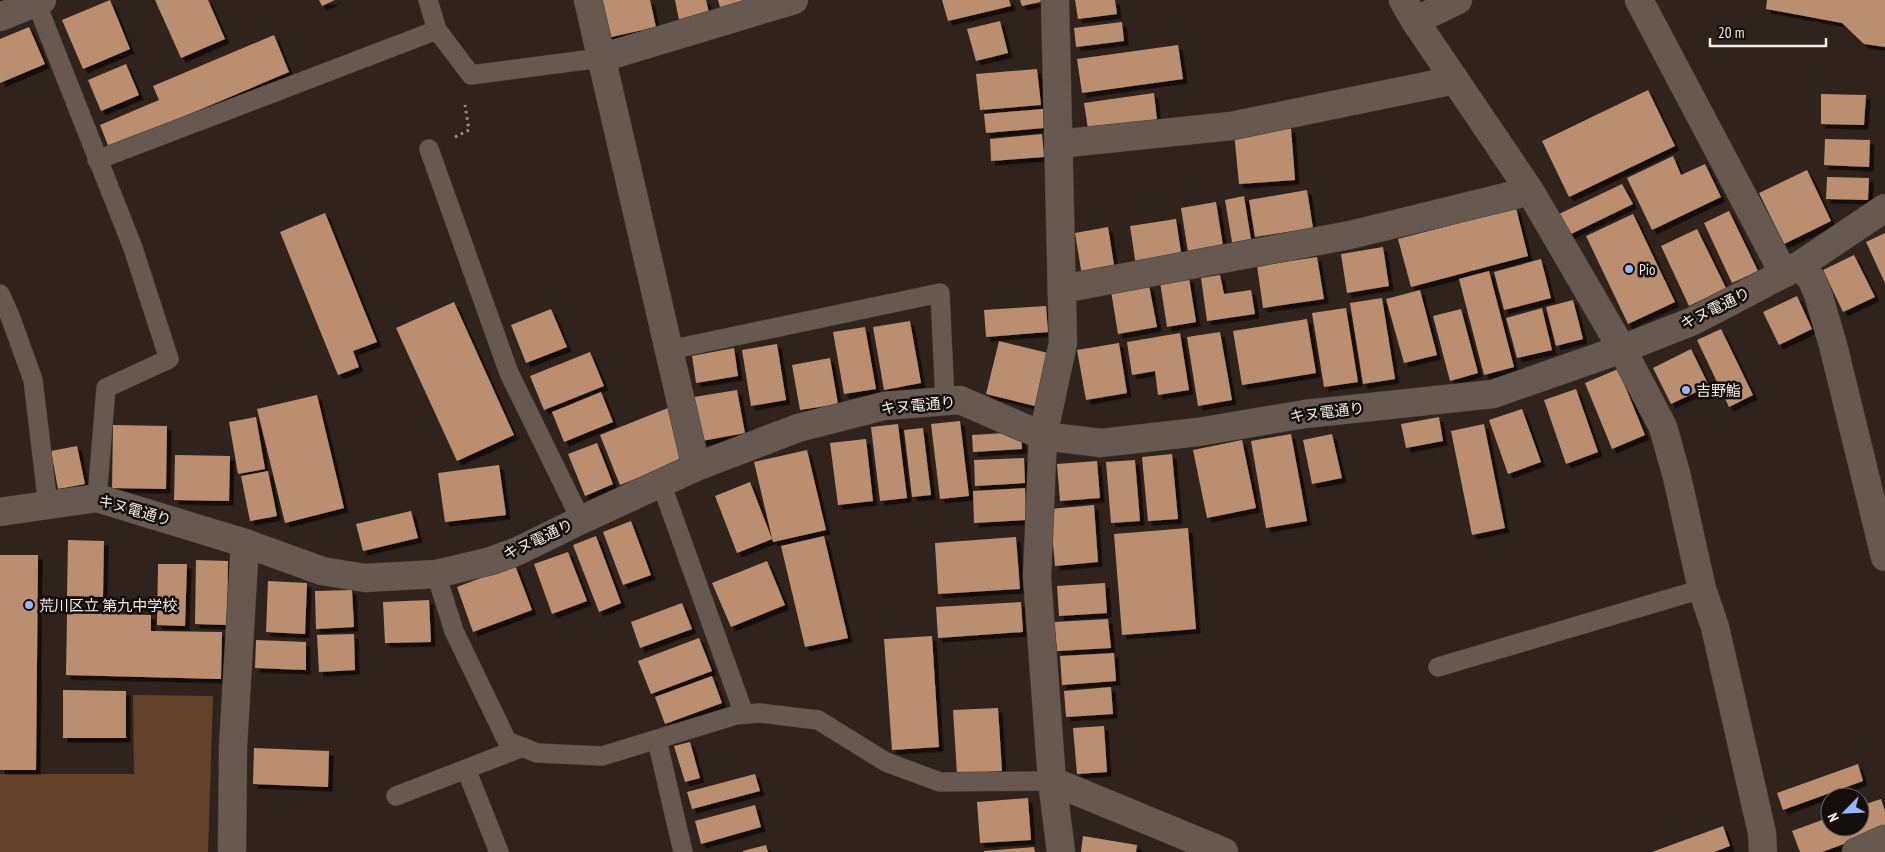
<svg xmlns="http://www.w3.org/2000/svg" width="1885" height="852" font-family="'PT Sans Narrow','Noto Sans JP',sans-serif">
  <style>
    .grass { fill: #63412a }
    .building { fill: #bc8e70; filter: url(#shadow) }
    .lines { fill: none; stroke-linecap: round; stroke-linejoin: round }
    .lane-casing { stroke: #483e37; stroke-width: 20 }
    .street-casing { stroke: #483e37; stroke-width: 29 }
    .path { stroke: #988e88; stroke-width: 3; stroke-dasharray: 2.5 4; stroke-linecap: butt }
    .lane { stroke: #675950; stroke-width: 19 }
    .street { stroke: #675950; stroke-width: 28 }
    .poi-dot { fill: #92b7fd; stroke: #130e0b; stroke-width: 2 }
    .labels { text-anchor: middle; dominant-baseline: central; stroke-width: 5; stroke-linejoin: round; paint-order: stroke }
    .poi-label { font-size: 15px; fill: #f4ece6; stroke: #130e0b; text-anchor: start }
    .street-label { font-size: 15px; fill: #f4ece6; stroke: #130e0b }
  </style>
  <defs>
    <filter id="shadow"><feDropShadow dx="4.5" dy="4.5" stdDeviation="0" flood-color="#0009"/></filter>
  </defs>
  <rect width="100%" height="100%" fill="#2f231c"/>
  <path class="grass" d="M 133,695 L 213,696 L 208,852 L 0,852 L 0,774 L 134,774 Z"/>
  <path class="building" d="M 110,0 L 130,49 L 83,69 L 62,20 Z
    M 155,0 L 208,0 L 225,39 L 181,58 Z
    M 319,0 L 335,0 L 322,6 Z
    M 599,0 L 650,0 L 656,27 L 607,38 Z
    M 675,0 L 706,0 L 709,13 L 679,20 Z
    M 718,0 L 750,0 L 750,1 L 720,7 Z
    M 942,0 L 1009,0 L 1011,6 L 948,21 Z
    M 1020,0 L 1045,0 L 1045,1 L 1022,6 Z
    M 1075,0 L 1115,0 L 1117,14 L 1078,19 Z
    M 1767,0 L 1885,0 L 1885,47 L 1864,44 L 1842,23 L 1766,9 Z
    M 1000,21 L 1008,53 L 976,61 L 967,29 Z
    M 1122,22 L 1124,41 L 1076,47 L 1074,28 Z
    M 29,27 L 45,64 L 0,83 L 0,39 Z
    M 274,35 L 289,72 L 109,148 L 100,125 L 159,100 L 153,86 Z
    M 1178,45 L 1183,79 L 1082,93 L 1077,59 Z
    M 126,64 L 139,95 L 101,111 L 88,80 Z
    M 1037,69 L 1041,105 L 980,110 L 976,74 Z
    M 1648,90 L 1675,146 L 1569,197 L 1542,141 Z
    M 1154,93 L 1157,120 L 1088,129 L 1084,103 Z
    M 1821,94 L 1866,95 L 1864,125 L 1821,124 Z
    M 1043,109 L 1044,128 L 986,133 L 984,114 Z
    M 1291,128 L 1295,180 L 1239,184 L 1234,132 Z
    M 1042,134 L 1044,157 L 991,161 L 990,139 Z
    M 1825,139 L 1870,140 L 1869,167 L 1824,165 Z
    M 1673,156 L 1681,175 L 1705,164 L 1721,197 L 1652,230 L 1627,178 Z
    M 1807,170 L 1831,221 L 1784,244 L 1759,193 Z
    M 1827,177 L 1869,178 L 1868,200 L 1826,199 Z
    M 1622,184 L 1633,204 L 1569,235 L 1559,214 Z
    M 1307,190 L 1313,228 L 1255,237 L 1249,200 Z
    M 1244,196 L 1252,246 L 1233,248 L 1225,200 Z
    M 1216,202 L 1224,252 L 1189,258 L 1181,208 Z
    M 1516,208 L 1528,256 L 1411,287 L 1398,239 Z
    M 1729,211 L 1758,271 L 1732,283 L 1704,223 Z
    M 325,213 L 377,342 L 353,351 L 359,367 L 338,375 L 280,232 Z
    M 1633,214 L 1675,302 L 1628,324 L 1586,236 Z
    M 1176,219 L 1182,259 L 1136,266 L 1130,226 Z
    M 1108,227 L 1115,271 L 1082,276 L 1075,233 Z
    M 1697,229 L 1726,288 L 1689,306 L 1661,246 Z
    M 1885,233 L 1885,283 L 1866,242 Z
    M 1383,247 L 1389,286 L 1347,293 L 1341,254 Z
    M 1854,255 L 1875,297 L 1843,312 L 1823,270 Z
    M 1317,257 L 1324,299 L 1263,308 L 1257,266 Z
    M 1541,259 L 1551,298 L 1504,310 L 1494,272 Z
    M 1489,271 L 1514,367 L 1484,375 L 1459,279 Z
    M 1220,275 L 1224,294 L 1251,290 L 1255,314 L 1207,321 L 1201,278 Z
    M 1189,278 L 1196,322 L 1167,327 L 1160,282 Z
    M 1149,285 L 1157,327 L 1118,334 L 1111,291 Z
    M 1420,290 L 1437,355 L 1404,363 L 1386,299 Z
    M 1797,296 L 1812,329 L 1779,345 L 1763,312 Z
    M 1382,298 L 1395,379 L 1363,384 L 1350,303 Z
    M 1573,300 L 1583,339 L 1556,346 L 1546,307 Z
    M 454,302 L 514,435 L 457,461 L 396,328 Z
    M 1046,306 L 1048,332 L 986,337 L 984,310 Z
    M 1346,308 L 1358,382 L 1324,387 L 1312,313 Z
    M 1542,308 L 1552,350 L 1517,358 L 1506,318 Z
    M 551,309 L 567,347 L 526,363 L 511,325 Z
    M 1461,309 L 1478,373 L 1450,381 L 1433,316 Z
    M 1307,319 L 1316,373 L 1242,385 L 1233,331 Z
    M 910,321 L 921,383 L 884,390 L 873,327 Z
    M 865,327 L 876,389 L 844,394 L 833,332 Z
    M 1721,329 L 1753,395 L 1729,407 L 1697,340 Z
    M 1220,332 L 1232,400 L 1198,406 L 1187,337 Z
    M 1180,333 L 1189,390 L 1158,395 L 1155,371 L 1132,375 L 1127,342 Z
    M 999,341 L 1048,353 L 1035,406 L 986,394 Z
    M 1119,343 L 1127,393 L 1086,400 L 1077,350 Z
    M 777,344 L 786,400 L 751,406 L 742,350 Z
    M 734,348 L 738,376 L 696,383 L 692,356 Z
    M 1691,349 L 1709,386 L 1671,404 L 1653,368 Z
    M 590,352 L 604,386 L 544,410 L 530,376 Z
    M 830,358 L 838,404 L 800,410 L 792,365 Z
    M 1618,369 L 1645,435 L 1612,449 L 1585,383 Z
    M 1576,389 L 1598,452 L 1566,464 L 1544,400 Z
    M 737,390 L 745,433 L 702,441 L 694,397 Z
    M 601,392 L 613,422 L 564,442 L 552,412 Z
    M 317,395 L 344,508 L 285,523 L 257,409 Z
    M 668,408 L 688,458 L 620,485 L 600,435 Z
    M 1522,409 L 1541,462 L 1508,474 L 1489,420 Z
    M 256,417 L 265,469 L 238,474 L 229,422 Z
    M 1439,417 L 1443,441 L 1406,448 L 1401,424 Z
    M 960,421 L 969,496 L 940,499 L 931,424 Z
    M 898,424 L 907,498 L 880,501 L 871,427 Z
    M 1484,424 L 1505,528 L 1472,535 L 1451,431 Z
    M 113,425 L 167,426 L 166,489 L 112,488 Z
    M 923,428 L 931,495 L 912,497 L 904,430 Z
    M 1021,432 L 1022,449 L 973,452 L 972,435 Z
    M 1291,434 L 1307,521 L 1266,528 L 1251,441 Z
    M 1332,434 L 1342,478 L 1312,484 L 1303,440 Z
    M 866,439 L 873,501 L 838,505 L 830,443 Z
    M 1242,440 L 1256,508 L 1207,518 L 1193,450 Z
    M 597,443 L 613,484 L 585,496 L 568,454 Z
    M 77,446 L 85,484 L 58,489 L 51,451 Z
    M 807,450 L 826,530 L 773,542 L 754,462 Z
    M 1172,454 L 1178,519 L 1148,521 L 1142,457 Z
    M 175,455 L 230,456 L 229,501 L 174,500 Z
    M 1024,458 L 1025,483 L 975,486 L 974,460 Z
    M 1135,460 L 1140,521 L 1111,523 L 1106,462 Z
    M 1097,461 L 1100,498 L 1060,501 L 1057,464 Z
    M 499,465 L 506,515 L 445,522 L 438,473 Z
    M 268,471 L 277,516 L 250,521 L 241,476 Z
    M 750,482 L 772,539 L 737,553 L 715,496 Z
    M 1025,488 L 1026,520 L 974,523 L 973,491 Z
    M 1094,505 L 1098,562 L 1055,566 L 1050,509 Z
    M 411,511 L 418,538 L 363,551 L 356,524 Z
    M 631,521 L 651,575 L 623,585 L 603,532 Z
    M 1188,528 L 1196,629 L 1122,635 L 1114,534 Z
    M 596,536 L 621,603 L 599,612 L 573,545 Z
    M 824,536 L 848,638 L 805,647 L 781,546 Z
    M 1016,537 L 1020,589 L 938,594 L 935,543 Z
    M 68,540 L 104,541 L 103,597 L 67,596 Z
    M 568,552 L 587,601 L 552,614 L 534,564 Z
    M 0,555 L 38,555 L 36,770 L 0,770 Z
    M 196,560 L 228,561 L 227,625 L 195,624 Z
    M 767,561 L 785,605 L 731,627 L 712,583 Z
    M 158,564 L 187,564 L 185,626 L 157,625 Z
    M 515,565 L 532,610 L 473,632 L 457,587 Z
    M 268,581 L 307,583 L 305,634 L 266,632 Z
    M 1105,583 L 1107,613 L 1059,616 L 1057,586 Z
    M 352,590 L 354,627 L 316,629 L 315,591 Z
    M 429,600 L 431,642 L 385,643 L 383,602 Z
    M 1021,602 L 1023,632 L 938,638 L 936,607 Z
    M 682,603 L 692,629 L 640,648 L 631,622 Z
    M 67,613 L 151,615 L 151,631 L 222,632 L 221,679 L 66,675 Z
    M 1108,619 L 1111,648 L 1057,651 L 1054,622 Z
    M 354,634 L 355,670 L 319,672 L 317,635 Z
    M 932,636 L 939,747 L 892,750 L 884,639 Z
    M 699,638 L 712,671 L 651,694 L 638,661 Z
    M 256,640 L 306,642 L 306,670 L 255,668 Z
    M 1114,653 L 1116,681 L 1062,685 L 1060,656 Z
    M 712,676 L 722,703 L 665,724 L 655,697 Z
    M 1111,687 L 1113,714 L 1066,717 L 1064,691 Z
    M 63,690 L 126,691 L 126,738 L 63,738 Z
    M 998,708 L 1002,771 L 957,774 L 953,710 Z
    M 1104,726 L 1107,772 L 1077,774 L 1073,728 Z
    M 690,742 L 700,778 L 685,782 L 674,746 Z
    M 254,748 L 329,751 L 328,787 L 253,784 Z
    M 1858,764 L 1863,781 L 1783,810 L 1777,793 Z
    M 755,774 L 760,791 L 692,809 L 687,792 Z
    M 1028,798 L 1031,840 L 980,843 L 977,802 Z
    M 1881,799 L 1885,811 L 1885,829 L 1822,852 L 1800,852 L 1792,831 L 1830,817 L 1830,827 L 1860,827 L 1860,806 Z
    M 755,805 L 761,827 L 701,844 L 695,821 Z
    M 1723,826 L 1730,846 L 1714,852 L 1652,852 Z
    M 1083,836 L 1137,845 L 1136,852 L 1081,852 Z
    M 766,845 L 768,852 L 743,852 L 743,851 Z
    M 1034,847 L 1035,852 L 984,852 L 984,851 Z"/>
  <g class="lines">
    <g class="lane-casing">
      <path id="lane" d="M 428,0 L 437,30 L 471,75 L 601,58
        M 36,2 L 133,248 L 169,359 L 106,388 L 97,498
        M 429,149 L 509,373 L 581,520
        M 97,160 L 437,30
        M 0,294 L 10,316 L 33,380 L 48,505
        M 669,350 L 940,293 L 945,401
        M 661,483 L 744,714
        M 436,574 L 454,631 L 507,741 L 537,753 L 602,756 L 736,715 L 760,713 L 818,720 L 886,762 L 940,782 L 1052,781
        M 1438,667 L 1702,589
        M 657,740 L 683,852
        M 466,769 L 499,852
        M 396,796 L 523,747"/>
    </g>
    <g class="street-casing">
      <path id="street" d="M 588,0 L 696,467
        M 1055,0 L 1063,343 L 1043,436 L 1037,577 L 1052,781 L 1061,852
        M 1403,0 L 1415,21 L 1530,191 L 1622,349 L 1663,427 L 1677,477 L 1702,589 L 1715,627 L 1762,833 L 1763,852
        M 1639,0 L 1784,274
        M 0,17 L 42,0
        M 1415,21 L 1458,0
        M 601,58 L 794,0
        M 1058,144 L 1231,126 L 1455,80
        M 1800,265 L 1812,280 L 1819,297 L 1833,345 L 1885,557
        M 1062,289 L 1350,235 L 1530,191
        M 0,512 L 97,498 L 245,543 L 322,571 L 365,578 L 436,574 L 491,561 L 518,551 L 581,520 L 696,467 L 798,428 L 884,406 L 960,400 L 1043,436 L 1101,443 L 1198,432 L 1305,414 L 1493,394 L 1622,349 L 1693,321 L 1800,265 L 1885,208
        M 1052,781 L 1224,852
        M 232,852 L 233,747 L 245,543
        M 1856,852 L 1885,839"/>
    </g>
    <path class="path" d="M 455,137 L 469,130 L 465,105"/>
    <use href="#lane" class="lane"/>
    <use href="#street" class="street"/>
  </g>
  <g class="poi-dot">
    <circle cx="1629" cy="269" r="5"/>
    <circle cx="1686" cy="390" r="5"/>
    <circle cx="29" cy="605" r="5"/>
  </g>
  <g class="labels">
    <g class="poi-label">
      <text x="1639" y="269">Pio</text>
      <text x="1696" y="390">吉野鮨</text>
      <text x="39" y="605">荒川区立 第九中学校</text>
    </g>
    <g class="street-label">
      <text transform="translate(1715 308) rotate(-26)">キヌ電通り</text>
      <text transform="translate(918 405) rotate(-5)">キヌ電通り</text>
      <text transform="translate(1327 412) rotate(-7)">キヌ電通り</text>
      <text transform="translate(135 510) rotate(16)">キヌ電通り</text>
      <text transform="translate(538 539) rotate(-25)">キヌ電通り</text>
    </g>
  </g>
  <g transform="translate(1845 812) rotate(246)"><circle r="24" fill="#130e0b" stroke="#6d6763"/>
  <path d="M0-4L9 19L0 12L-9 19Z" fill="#92b7fd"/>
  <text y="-8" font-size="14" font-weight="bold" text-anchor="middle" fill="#f4ece6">N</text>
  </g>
  <path d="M1710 38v8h116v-8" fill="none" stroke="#f4ece6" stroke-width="2.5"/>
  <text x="1718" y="38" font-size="15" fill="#f4ece6" stroke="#130e0b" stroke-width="4" paint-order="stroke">20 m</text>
</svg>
